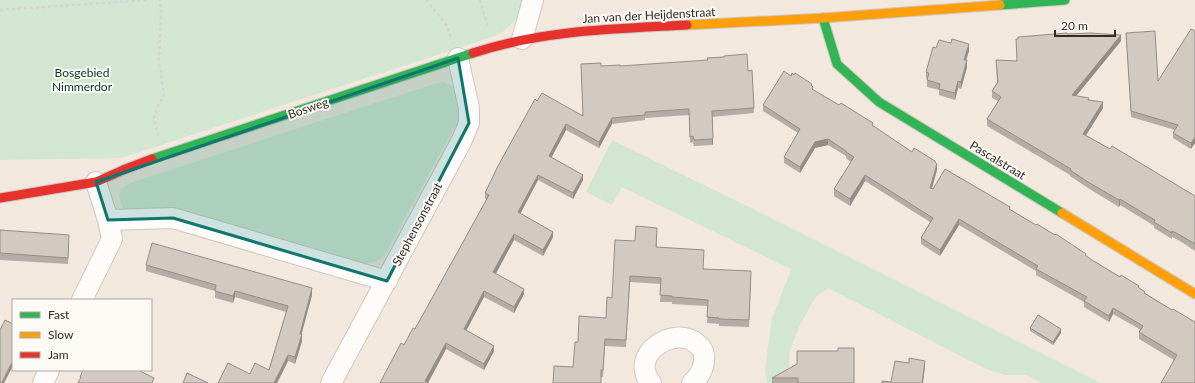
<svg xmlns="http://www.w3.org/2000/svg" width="1195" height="383" font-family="Lato,sans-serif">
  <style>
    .green { fill: #d3e6d1 }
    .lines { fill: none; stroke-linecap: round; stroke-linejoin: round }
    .street-casing { stroke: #cfc7be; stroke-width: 22 }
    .fast-casing { stroke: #cfc7be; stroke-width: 11 }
    .slow-casing { stroke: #cfc7be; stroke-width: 11 }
    .jam-casing { stroke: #cfc7be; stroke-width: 11 }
    .path { stroke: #d6d4d0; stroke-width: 2.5; stroke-dasharray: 3 3; stroke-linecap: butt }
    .street { stroke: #fdfcfa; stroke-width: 20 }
    .fast { stroke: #30b455; stroke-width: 9 }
    .slow { stroke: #ff9f0a; stroke-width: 9 }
    .jam { stroke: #e5322d; stroke-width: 9 }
    .wall { fill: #b5ada5 }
    .shaded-wall { fill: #938d86 }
    .building { fill: #d2c9c0; stroke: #938d86 }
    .marked { fill: #0f766e; fill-opacity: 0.2; stroke: #0f766e; stroke-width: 3; stroke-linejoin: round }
    .labels { text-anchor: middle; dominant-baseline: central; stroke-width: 4; stroke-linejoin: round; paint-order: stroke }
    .street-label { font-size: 12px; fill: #322b23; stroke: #fdf9f5 }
    .park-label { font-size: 12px; fill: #053a20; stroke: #fdf9f5 }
  </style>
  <rect width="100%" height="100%" fill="#f3e8dd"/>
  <path class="green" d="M 0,0 L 524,0 L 518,18 L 504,31 L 495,36 L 121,158 L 0,160 Z
    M 443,82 L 453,86 L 459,93 L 461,115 L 385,254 L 377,261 L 365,264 L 258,234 L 124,211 L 119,196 L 121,189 L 130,183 L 434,84 Z
    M 612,140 L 753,209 L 1101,383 L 1042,383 L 1026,375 L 1005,375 L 986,369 L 828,288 L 815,298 L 801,323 L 790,350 L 788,383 L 767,383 L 765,369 L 772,318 L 786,283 L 791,269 L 622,187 L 612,205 L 586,192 Z"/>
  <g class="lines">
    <g class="street-casing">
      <path id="street" d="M 522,39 L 533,0
        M 96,182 L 108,220 L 173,218 L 387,281
        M 82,300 L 112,239 L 108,220
        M 43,383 L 49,370
        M 331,383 L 462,140 L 469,123 L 469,108 L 458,58
        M 651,383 C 628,355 673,325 696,343 C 700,346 704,351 704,356 C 705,368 700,376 692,383"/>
    </g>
    <g class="fast-casing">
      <path id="fast" d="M 1000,5 L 1065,0
        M 823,18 L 837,64 L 879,102 L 1062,213
        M 152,159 L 473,53"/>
    </g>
    <g class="slow-casing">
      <path id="slow" d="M 687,25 L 823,18 L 1000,5
        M 1062,213 L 1195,294"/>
    </g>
    <g class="jam-casing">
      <path id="jam" d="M 473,53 C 543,30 615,29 687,25
        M 0,198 L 96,182 L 123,170 L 152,159"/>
    </g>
    <path class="path" d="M 426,0 L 447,26 L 451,38
      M 480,0 L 488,27
      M 0,10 L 146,0
      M 158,136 L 154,117 L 158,106 L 164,95 L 159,61 L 161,14 L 160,0"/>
    <use href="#street" class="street"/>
    <use href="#fast" class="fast"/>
    <use href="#slow" class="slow"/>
    <use href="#jam" class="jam"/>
  </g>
  <path class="wall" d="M 1195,31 L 1195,143 L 1191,149 L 1173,138 L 1173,133 L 1175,130 L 1131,117 L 1126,33 L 1158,81 Z
    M 1067,34 L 1121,41 L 1076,96 L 1089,100 L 1103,108 L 1086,135 L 1195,196 L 1195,251 L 1180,241 L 1172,237 L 1172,239 L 1154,228 L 1154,226 L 1148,222 L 1120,205 L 1119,207 L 1088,188 L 1070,176 L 1070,175 L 987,126 L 987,119 L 998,101 L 992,98 L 992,91 L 997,83 L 996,60 L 1017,61 L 1016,39 Z
    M 936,48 L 969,51 L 966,60 L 967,67 L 961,89 L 958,88 L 955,100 L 939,95 L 939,90 L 927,87 L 927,79 L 926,78 L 926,72 Z
    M 581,64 L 601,66 L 620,66 L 748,71 L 754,108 L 754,113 L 712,117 L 713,144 L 712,145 L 694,146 L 693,142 L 690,143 L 689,115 L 645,118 L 645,120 L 612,124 L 599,148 L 566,130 L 551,158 L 583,180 L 573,199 L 538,180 L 520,214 L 553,237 L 543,256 L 514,240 L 496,274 L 524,294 L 514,313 L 484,297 L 466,331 L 494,351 L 484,370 L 446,349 L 428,382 L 380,383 L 404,345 L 415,329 L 487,200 L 485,199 L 485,193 L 537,101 L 583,115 Z
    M 791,76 L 812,86 L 813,90 L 912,152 L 935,162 L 937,170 L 932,189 L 1010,209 L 1092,260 L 1139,288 L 1145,293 L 1172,310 L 1195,322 L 1174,360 L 1139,339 L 1139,332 L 1141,330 L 1113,314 L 1109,322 L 1084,307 L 1084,302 L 1036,275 L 1036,271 L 959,225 L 940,256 L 921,244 L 921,238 L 930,222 L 865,181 L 850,206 L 834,196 L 834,189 L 851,162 L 846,158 L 846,156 L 828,145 L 815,148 L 800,173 L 784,163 L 784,157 L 798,133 L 763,111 L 763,105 Z
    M 0,230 L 69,241 L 68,264 L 0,260 Z
    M 657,234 L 657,247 L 704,269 L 751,278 L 749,327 L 719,326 L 719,324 L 707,323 L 708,306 L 672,304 L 672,302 L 660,302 L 661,284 L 630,282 L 626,347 L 605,346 L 603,377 L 601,377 L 573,367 L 578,342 L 606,318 L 612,298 L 635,241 Z
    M 146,265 L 312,295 L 301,334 L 302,341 L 295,364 L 288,361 L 277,383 L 250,374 L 269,370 L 286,312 L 235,297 L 233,303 L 215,298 L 215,291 L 146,271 Z
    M 1030,328 L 1061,333 L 1053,345 L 1030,331 Z
    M 838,351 L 854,383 L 772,383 L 772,378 Z"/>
  <path class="shaded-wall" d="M 1121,35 L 1121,41 L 1072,101 L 1072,95 Z
    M 969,44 L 969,51 L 964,67 L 964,60 Z
    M 967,60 L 967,67 L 961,89 L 961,82 Z
    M 958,81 L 958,88 L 955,100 L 955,93 Z
    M 1103,102 L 1103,108 L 1083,140 L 1083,134 Z
    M 612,118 L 612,124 L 599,148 L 599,142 Z
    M 566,124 L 566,130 L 549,162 L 549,156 Z
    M 1195,137 L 1195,143 L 1191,149 L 1191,143 Z
    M 713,138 L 713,144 L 712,145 L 712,139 Z
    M 828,139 L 828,145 L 815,148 L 800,173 L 800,167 L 815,142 Z
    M 937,164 L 937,170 L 930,194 L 930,188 Z
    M 538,175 L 538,180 L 518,218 L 518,212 Z
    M 583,175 L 583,180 L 573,199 L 573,193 Z
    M 865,175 L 865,181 L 850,206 L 850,199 Z
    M 1120,199 L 1120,205 L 1119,207 L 1119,200 Z
    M 959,219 L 959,225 L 940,256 L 940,250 Z
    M 553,232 L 553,237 L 543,256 L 543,250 Z
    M 514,234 L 514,240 L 493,278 L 493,272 Z
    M 312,288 L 312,295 L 300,340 L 300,334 Z
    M 524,289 L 524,294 L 514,313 L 514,307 Z
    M 235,291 L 235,297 L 233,303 L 233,296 Z
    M 484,291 L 484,297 L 464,335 L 464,329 Z
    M 1113,308 L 1113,314 L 1109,322 L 1109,316 Z
    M 1061,329 L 1061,333 L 1053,345 L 1053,342 Z
    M 302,334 L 302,341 L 295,364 L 295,357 Z
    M 446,343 L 446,349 L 428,383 L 425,381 Z
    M 494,346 L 494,351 L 484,370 L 484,364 Z
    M 288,355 L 288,361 L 277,383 L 274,383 Z
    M 13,360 L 13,366 L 4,383 L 2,383 Z
    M 925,361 L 925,367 L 923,383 L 922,383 Z"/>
  <path class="building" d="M 1191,29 L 1195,31 L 1195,137 L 1191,143 L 1173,133 L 1178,125 L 1131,111 L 1126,33 L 1155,31 L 1158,81 Z
    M 1067,33 L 1067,34 L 1091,33 L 1121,35 L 1072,95 L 1089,98 L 1088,100 L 1103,102 L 1083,134 L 1110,149 L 1112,146 L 1195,196 L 1195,244 L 1180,235 L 1172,231 L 1172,233 L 1154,222 L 1155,220 L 1148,216 L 1120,199 L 1119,200 L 1088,182 L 1070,170 L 1071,169 L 987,119 L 1001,97 L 992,91 L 998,82 L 996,60 L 1017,61 L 1016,39 L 1018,39 L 1018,37 Z
    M 952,39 L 969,44 L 964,60 L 967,60 L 961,82 L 958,81 L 955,93 L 939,89 L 940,84 L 927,80 L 929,73 L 926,72 L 933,47 L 936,48 L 939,40 L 951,43 Z
    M 747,54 L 748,71 L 752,70 L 754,108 L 712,111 L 713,138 L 712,139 L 694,140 L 693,136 L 690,137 L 689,109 L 645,112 L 645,115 L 612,118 L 599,142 L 566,124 L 549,156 L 583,175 L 573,193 L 538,175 L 518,212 L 553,232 L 543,250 L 514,234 L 493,272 L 524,289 L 514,307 L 484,291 L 464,329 L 494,346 L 484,364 L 446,343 L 425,381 L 429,383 L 380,383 L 401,343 L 404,345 L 413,328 L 415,329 L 489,195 L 485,193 L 498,166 L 535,99 L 537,101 L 542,93 L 583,116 L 581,64 L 601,63 L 601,66 L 620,65 L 620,66 L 708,60 L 707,58 L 724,57 L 724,56 Z
    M 784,71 L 791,76 L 792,73 L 794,75 L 795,73 L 812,84 L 811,85 L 813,87 L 812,89 L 839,105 L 841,103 L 873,123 L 872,125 L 912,152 L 914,148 L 935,161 L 935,162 L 937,164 L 930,188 L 933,189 L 945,169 L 1010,207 L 1009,209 L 1036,225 L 1037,224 L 1055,235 L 1056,234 L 1086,254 L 1085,255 L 1092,260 L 1120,277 L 1121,275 L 1139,286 L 1138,287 L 1145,292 L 1144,293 L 1172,310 L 1173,309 L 1195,322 L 1195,383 L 1161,383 L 1177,355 L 1139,332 L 1143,326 L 1113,308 L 1109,316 L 1084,301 L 1087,297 L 1036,269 L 1038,266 L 959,219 L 940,250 L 921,238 L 933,218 L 865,175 L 850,199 L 834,189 L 854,157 L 846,152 L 846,151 L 828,139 L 815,142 L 800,167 L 784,157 L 800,129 L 763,105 Z
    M 636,226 L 657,228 L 656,247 L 704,250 L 703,269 L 751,271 L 749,320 L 719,319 L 719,318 L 707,317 L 708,300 L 672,297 L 672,296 L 660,295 L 661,278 L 630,276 L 626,340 L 605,339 L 603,370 L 601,370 L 601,383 L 553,383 L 554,366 L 573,367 L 575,342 L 578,342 L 579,316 L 606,318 L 607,297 L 612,298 L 615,240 L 635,241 Z
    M 0,230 L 69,235 L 68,258 L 0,253 Z
    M 152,243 L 312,288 L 300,334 L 302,334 L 295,357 L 288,355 L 274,383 L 218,383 L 228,363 L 250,374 L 255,363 L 269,370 L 288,306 L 235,291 L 233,296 L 215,291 L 216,285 L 146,265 Z
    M 1038,315 L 1061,329 L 1053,342 L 1030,328 Z
    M 5,320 L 13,324 L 13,360 L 2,382 L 3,383 L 0,383 L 0,330 Z
    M 838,348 L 854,348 L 854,383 L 798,383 L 798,378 L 772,378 L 797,364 L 797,351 L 838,351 Z
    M 909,358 L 925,361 L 922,383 L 882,383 L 882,381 L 891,382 L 895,361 L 909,363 Z
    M 83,370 L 140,370 L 140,371 L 154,378 L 152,383 L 78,383 L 81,377 L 80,377 Z
    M 187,373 L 208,383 L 183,383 Z"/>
  <path class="marked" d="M 458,58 L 469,123 L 387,281 L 173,218 L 108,220 L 96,182 Z"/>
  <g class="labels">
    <g class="street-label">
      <text transform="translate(649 15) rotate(-3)">Jan van der Heijdenstraat</text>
      <text transform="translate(308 108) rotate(-19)">Bosweg</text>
      <text transform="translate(998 160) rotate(31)">Pascalstraat</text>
      <text transform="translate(417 224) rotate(-62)">Stephensonstraat</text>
    </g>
    <g class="park-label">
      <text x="82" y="72">Bosgebied<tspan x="82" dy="14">Nimmerdor</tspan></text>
    </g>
  </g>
  <rect x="12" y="299" width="140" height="72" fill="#fdf9f5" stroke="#aca7a1"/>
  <rect x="20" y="312" width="20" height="6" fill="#30b455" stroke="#aca7a1"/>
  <text x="48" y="319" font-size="12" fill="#322b23">Fast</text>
  <rect x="20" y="332" width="20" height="6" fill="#ff9f0a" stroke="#aca7a1"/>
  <text x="48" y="339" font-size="12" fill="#322b23">Slow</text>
  <rect x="20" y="352" width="20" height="6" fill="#e5322d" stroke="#aca7a1"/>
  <text x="48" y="359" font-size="12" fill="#322b23">Jam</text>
  <path d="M1055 30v6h60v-6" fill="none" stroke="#322b23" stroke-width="2"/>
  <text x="1061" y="30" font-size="12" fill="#322b23" stroke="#fdf9f5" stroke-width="3" paint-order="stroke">20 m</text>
</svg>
